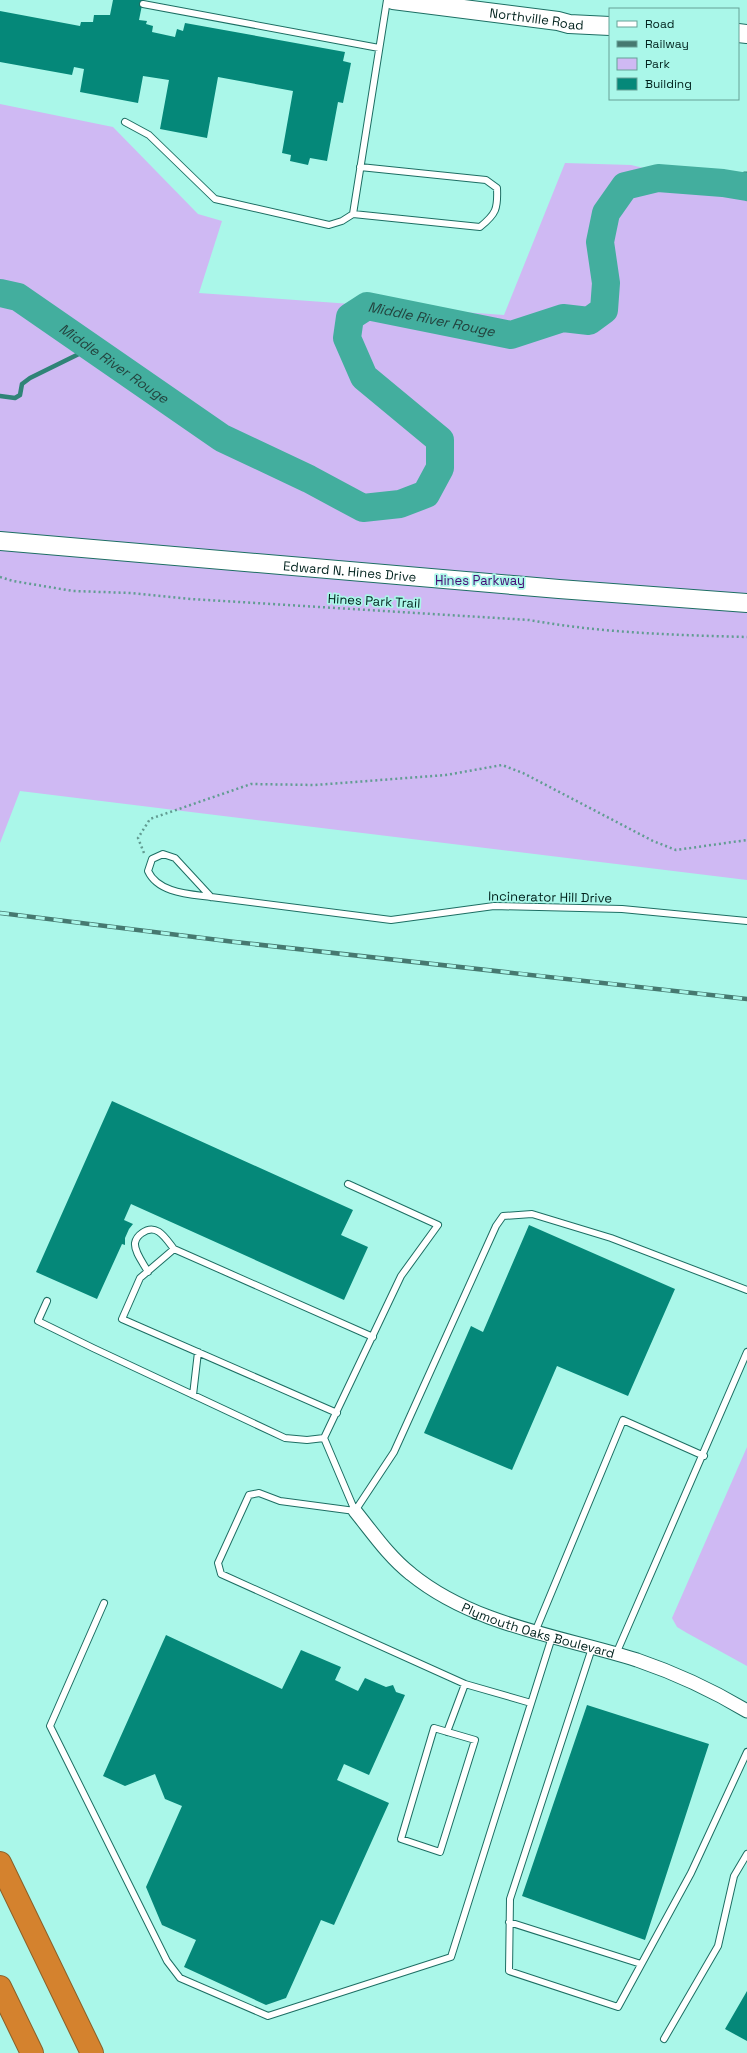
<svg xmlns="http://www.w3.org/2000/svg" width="747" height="2053" font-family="'Space Grotesk',sans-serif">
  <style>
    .green { fill: #cfb9f3 }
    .water { fill: #43ae9e; stroke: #2f8477 }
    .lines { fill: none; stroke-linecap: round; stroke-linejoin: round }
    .stream { stroke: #2f8477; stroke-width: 4.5 }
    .river { stroke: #43ae9e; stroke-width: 28 }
    .building { fill: #058879 }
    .lane-casing { stroke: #1d6e63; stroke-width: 8 }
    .street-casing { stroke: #1d6e63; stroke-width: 15 }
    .secondary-casing { stroke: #1d6e63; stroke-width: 20 }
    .highway-casing { stroke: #8a6028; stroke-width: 24 }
    .path { stroke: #629c92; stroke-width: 2.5; stroke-dasharray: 2 3; stroke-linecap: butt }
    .lane { stroke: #fff; stroke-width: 6 }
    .street { stroke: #fff; stroke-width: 13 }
    .secondary { stroke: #fff; stroke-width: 18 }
    .highway { stroke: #d4822e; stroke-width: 22 }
    .rail-casing { stroke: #467970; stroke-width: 4.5 }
    .rail { stroke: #aaf7e9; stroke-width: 3; stroke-dasharray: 9; stroke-linecap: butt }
    .labels { text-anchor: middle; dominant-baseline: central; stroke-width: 3.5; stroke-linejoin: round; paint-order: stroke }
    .street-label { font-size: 13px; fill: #01221d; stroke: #aaf7e9 }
    .park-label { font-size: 13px; fill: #440c74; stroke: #aaf7e9 }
    .water-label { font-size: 14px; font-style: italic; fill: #23433e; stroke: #aaf7e9 }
  </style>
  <rect width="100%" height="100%" fill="#aaf7e9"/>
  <path class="green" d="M 0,104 L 113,127 L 198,214 L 222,221 L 199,293 L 504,315 L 565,163 L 631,165 L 747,192 L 747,880 L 20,791 L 0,843 Z
    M 747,1447 L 747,1666 L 687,1633 L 677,1627 L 672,1618 Z"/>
  <path class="water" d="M 744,172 L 747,172 L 747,201 L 723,183 Z"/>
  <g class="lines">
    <path class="stream" d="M 0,396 L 15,398 L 20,395 L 22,384 L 30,378 L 91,348"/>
    <path class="river" id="s1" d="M 0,293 L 18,297 L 222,438 L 309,479 L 363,508 L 400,504 L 426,494 L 440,468 L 440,440 L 364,377 L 347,338 L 350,317 L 367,306 L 511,335 L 563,318 L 589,321 L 604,310 L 606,283 L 600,242 L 606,213 L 625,186 L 658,178 L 723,183 L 747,187"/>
  </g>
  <path class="building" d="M 113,0 L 143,0 L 139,20 L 147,21 L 146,24 L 153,26 L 152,32 L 175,37 L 177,29 L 183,31 L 185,23 L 345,52 L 343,61 L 351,63 L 343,103 L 338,102 L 327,161 L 310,158 L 308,165 L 290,161 L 291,155 L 282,153 L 293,91 L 218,77 L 207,138 L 160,129 L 169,80 L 143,76 L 138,103 L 80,92 L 84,69 L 74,67 L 72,75 L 0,62 L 0,11 L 80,26 L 81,22 L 93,22 L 94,15 L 110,15 Z
    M 112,1101 L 353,1210 L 341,1235 L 368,1247 L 344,1300 L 131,1204 L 124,1220 L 133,1224 L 129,1229 L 125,1238 L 125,1245 L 122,1244 L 97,1299 L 36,1272 Z
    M 529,1225 L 675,1289 L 628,1396 L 557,1366 L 512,1470 L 424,1433 L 471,1326 L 483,1332 Z
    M 166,1635 L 282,1689 L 301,1650 L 341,1667 L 335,1680 L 358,1691 L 365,1678 L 386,1687 L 393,1685 L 396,1692 L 405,1695 L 369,1775 L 344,1764 L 337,1780 L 389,1803 L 334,1925 L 321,1920 L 286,1998 L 266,2005 L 184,1967 L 196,1940 L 162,1925 L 146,1887 L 182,1806 L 165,1799 L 155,1774 L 125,1786 L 103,1776 Z
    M 587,1705 L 709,1744 L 645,1940 L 522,1896 Z
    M 747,1991 L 747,2041 L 725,2029 Z"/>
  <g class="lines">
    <g class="lane-casing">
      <path id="lane" d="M 143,4 L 379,48
        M 125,122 L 149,135 L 215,199 L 329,225 L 342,221 L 353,214
        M 360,167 L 486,180 L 497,188 C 498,209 496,214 480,227 L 353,214 L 387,0
        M 211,897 L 175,858 L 163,854 L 152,859 L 148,871 C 158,893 189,894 211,897 L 391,920 L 494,906 L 622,909 L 747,921
        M 348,1184 L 438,1225 L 401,1276 L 324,1438 L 355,1511
        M 174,1249 L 140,1278 L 122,1319 L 337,1413
        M 148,1272 C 144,1264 134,1252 135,1243 C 136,1238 139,1235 142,1233 C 157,1222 166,1239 174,1249 L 373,1337
        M 47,1301 L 38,1321 L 93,1348 L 285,1438 L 307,1440 L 324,1438
        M 193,1395 L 198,1352
        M 355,1511 L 394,1452 L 496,1226 L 503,1216 L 532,1214 L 611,1238 L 747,1290
        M 355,1511 L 280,1501 L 259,1493 L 249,1495 L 218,1563 L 221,1574 L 465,1684 L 531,1703
        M 104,1603 L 50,1726 L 167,1961 L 180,1978 L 268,2016 L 451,1957 L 552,1637
        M 535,1632 L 623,1420 L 704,1456
        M 592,1648 L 510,1899 L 509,1971 L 618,2007 L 691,1873 L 747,1752
        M 616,1654 L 747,1352
        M 434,1728 L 475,1740 L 440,1852 L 401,1839 Z
        M 447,1732 L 465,1684
        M 509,1922 L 641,1964
        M 664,2039 L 718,1946 L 734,1876 L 747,1854"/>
    </g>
    <g class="street-casing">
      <g id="street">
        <path id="s2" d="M 355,1511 C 372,1532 389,1557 411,1574 C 475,1626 561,1636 637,1660 C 675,1673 712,1690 747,1711"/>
      </g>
    </g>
    <g class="secondary-casing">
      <g id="secondary">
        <path id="s3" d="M 393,0 L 558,21 L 569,24 L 610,26"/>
        <path d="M 738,33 L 747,34"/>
        <path id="s4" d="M 0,541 L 559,589 L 747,603"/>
      </g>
    </g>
    <g class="highway-casing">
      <path id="highway" d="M 0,1863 L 92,2053
        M 0,1987 L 32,2053"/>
    </g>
    <path class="path" d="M 0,577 L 13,581 L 73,591 L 131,593 L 191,599 L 529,620 C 602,633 674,635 747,637
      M 144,853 L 138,838 L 150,819 L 251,784 L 315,785 L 446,775 L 502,765 L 523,773 L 653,841 L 676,850 L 747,840"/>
    <use href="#lane" class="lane"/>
    <use href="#street" class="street"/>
    <use href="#secondary" class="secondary"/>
    <use href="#highway" class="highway"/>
    <g class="rail-casing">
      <path id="rail" d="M 0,913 L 235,942 L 747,999"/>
    </g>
    <use href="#rail" class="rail"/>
  </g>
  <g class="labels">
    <g class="street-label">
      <text stroke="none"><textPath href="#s3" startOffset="145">Northville Road</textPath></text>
      <text stroke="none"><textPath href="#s4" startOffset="351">Edward N. Hines Drive</textPath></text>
      <text transform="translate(374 601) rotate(3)">Hines Park Trail</text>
      <text transform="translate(550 897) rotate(1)">Incinerator Hill Drive</text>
      <text stroke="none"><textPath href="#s2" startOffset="225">Plymouth Oaks Boulevard</textPath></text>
    </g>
    <g class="park-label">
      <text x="480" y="580">Hines Parkway</text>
    </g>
    <g class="water-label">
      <text stroke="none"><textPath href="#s1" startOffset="795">Middle River Rouge</textPath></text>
      <text stroke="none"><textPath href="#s1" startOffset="135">Middle River Rouge</textPath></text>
    </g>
  </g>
  <rect x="609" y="8" width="130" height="92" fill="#aaf7e9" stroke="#66a297"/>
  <rect x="617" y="21" width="20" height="6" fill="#ffffff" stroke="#66a297"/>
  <text x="645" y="28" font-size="12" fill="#01221d">Road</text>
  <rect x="617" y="41" width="20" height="6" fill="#467970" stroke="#66a297"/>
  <text x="645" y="48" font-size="12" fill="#01221d">Railway</text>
  <rect x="617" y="58" width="20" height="12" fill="#cfb9f3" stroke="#66a297"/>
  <text x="645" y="68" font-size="12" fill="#01221d">Park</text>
  <rect x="617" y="78" width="20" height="12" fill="#058879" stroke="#66a297"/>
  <text x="645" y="88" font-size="12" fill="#01221d">Building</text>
</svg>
